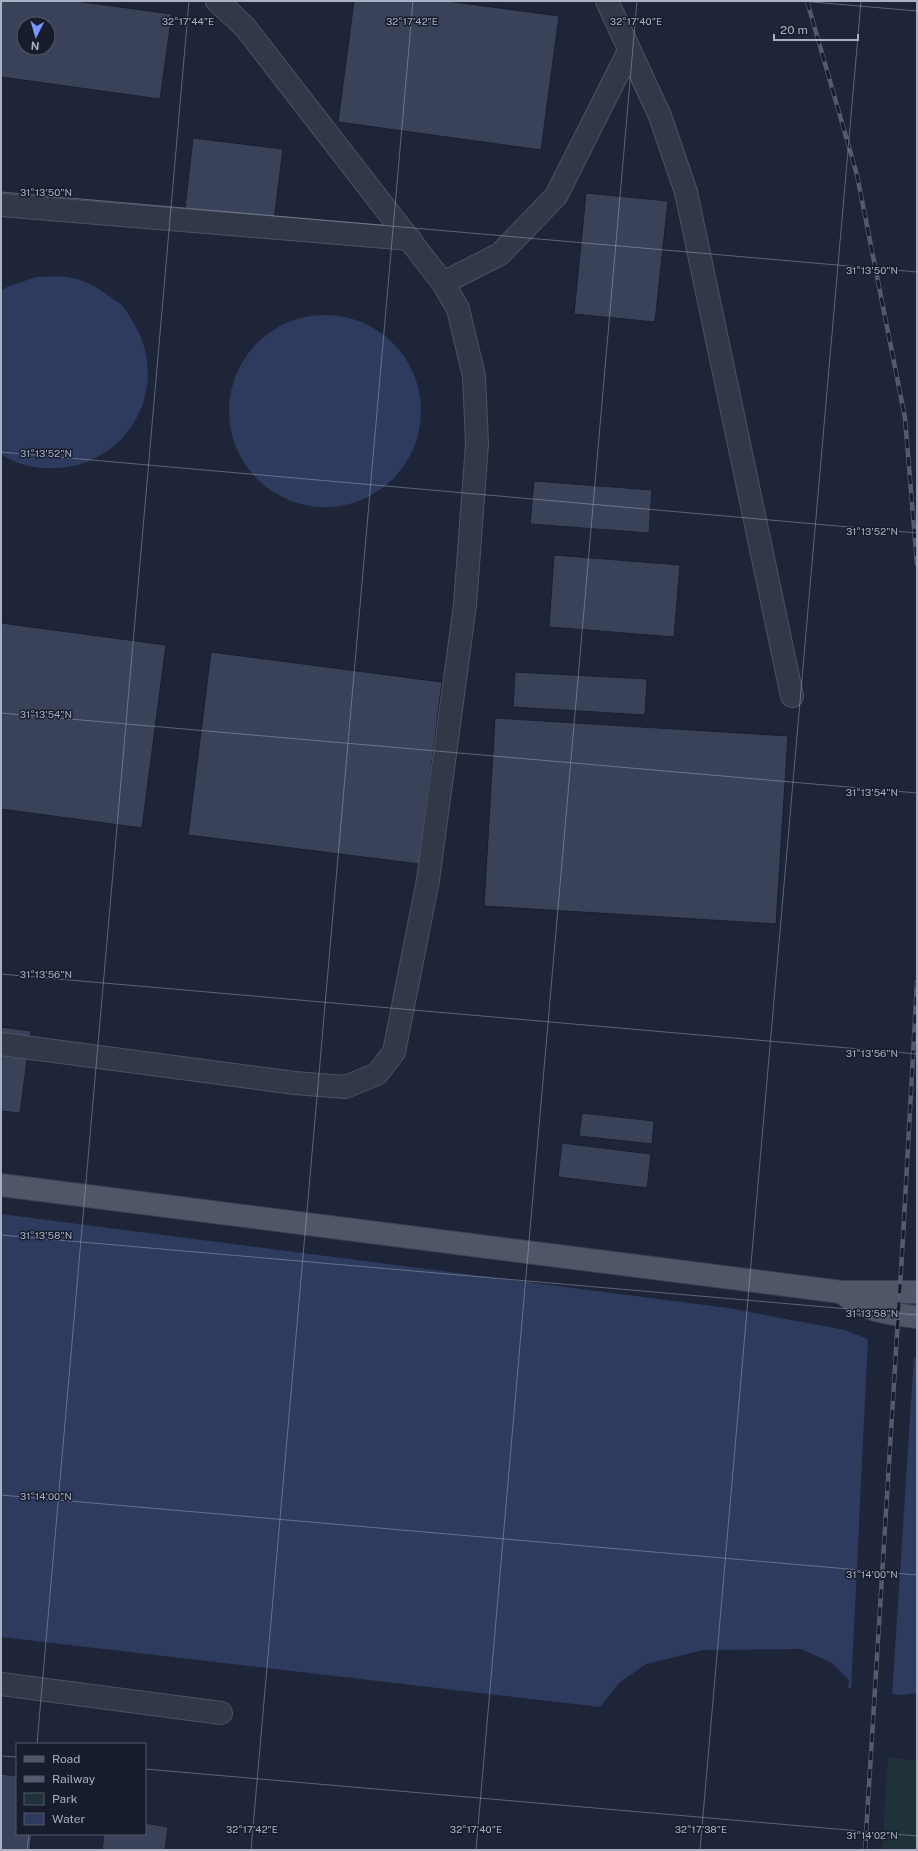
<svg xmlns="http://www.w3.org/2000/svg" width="918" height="1851" font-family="'Public Sans',sans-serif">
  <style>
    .green { fill: #203239 }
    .water { fill: #2e3b5e }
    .pier { fill: #1e2538 }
    .building { fill: #394258; stroke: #191f2e; fill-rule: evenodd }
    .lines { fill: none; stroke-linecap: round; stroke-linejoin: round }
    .minor-casing { stroke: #4c5263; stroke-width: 24 }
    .major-casing { stroke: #3b4151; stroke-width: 24 }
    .minor { stroke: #313848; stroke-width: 22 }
    .major { stroke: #4f5668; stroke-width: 22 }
    .rail-casing { stroke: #535b70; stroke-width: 4.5 }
    .rail { stroke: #171d2c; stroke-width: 3; stroke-dasharray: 9; stroke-linecap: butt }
    .ticks { fill: none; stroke: #abb1c5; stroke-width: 1; stroke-opacity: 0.45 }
    .ticks-label { font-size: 10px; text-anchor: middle; fill: #abb1c5; stroke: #171d2c; stroke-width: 3; stroke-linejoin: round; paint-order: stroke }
  </style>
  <rect width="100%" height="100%" fill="#1e2538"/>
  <path class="green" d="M 888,1757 L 917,1761 L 917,1850 L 882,1850 Z"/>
  <path class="water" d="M 36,277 C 46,277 57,276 67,277 C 82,279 98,287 110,297 C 115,300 121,304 124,308 C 128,312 131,319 134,324 C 171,385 130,464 58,468 C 38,469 18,466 1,454 L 1,291 L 7,287 Z
    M229 411a96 96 0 1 1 192 0a96 96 0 1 1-192 0Z
    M 1,1214 L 728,1308 L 845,1330 L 917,1359 L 917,1693 L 901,1695 L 848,1688 L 849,1680 L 832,1663 L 801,1649 L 704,1650 L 646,1664 L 619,1683 L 600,1707 L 1,1637 Z"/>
  <path class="pier" d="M 868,1337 L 914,1356 L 892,1696 L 851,1691 Z"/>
  <path class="building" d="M 1,1 L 75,1 L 172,14 L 160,99 L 1,77 ZM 24,24 L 48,24 L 48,48 L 24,48 Z
    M 354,1 L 447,1 L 559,16 L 541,150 L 338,122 Z
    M 193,138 L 283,149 L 274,220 L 185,208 Z
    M 586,193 L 668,201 L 655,322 L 574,314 Z
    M 534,481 L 652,490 L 649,533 L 530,524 Z
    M 554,555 L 680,565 L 674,637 L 549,627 Z
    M 1,623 L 166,645 L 142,828 L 1,809 Z
    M 211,652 L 442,682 L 419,864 L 188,835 Z
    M 515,672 L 647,679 L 645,715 L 513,707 Z
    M 495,718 L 788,736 L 776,924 L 484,906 Z
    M 1,1027 L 31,1031 L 20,1113 L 1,1111 Z
    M 582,1113 L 654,1121 L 652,1144 L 579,1136 Z
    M 562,1143 L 651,1154 L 647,1188 L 558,1177 Z
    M 1,1774 L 17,1776 L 17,1834 L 32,1834 L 30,1850 L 1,1850 Z
    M 145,1823 L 168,1827 L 165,1850 L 102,1850 L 104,1834 L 145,1834 Z"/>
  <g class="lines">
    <g class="minor-casing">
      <path id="minor" d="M 607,1 L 660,116 L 686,192 L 792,696
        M 1,205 L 410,239
        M 443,283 L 500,254 L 556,196 L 629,51
        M 1,1044 L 295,1083 L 345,1087 L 377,1074 L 394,1052 L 428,880 L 465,605 L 477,444 L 474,376 L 458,309 L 443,283 L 245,27 L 217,1
        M 1,1684 L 221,1713"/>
    </g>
    <g class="major-casing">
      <path id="major" d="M 1,1185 L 841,1292 L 917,1292
        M 841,1292 C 867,1312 886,1313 917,1317"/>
    </g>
    <use href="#minor" class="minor"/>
    <use href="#major" class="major"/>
    <g class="rail-casing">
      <path id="rail" d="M 807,1 L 857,175 L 905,418 L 917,564
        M 865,1850 L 903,1238 L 917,982"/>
    </g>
    <use href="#rail" class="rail"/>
  </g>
  <path class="ticks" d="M 801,1 L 917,11M 1,192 L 917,272M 1,452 L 917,533M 1,713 L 917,793M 1,974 L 917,1054M 1,1235 L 917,1315M 1,1495 L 917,1575M 37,1744 L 189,1M 1,1756 L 17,1757M 145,1769 L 917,1836M 27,1850 L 29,1834M 251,1850 L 413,1M 476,1850 L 637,1M 700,1850 L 861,1"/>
  <g class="ticks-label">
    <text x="188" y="25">32°17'44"E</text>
    <text x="412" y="25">32°17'42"E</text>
    <text x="636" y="25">32°17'40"E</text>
    <text x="46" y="196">31°13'50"N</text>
    <text x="872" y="274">31°13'50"N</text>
    <text x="46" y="457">31°13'52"N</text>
    <text x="872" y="535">31°13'52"N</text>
    <text x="46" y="718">31°13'54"N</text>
    <text x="872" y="796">31°13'54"N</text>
    <text x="46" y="978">31°13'56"N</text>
    <text x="872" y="1057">31°13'56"N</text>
    <text x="46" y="1239">31°13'58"N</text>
    <text x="872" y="1317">31°13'58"N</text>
    <text x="46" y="1500">31°14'00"N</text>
    <text x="872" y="1578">31°14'00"N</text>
    <text x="252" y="1833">32°17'42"E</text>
    <text x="476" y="1833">32°17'40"E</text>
    <text x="701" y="1833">32°17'38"E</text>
    <text x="872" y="1839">31°14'02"N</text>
  </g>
  <rect width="918" height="1851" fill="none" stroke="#abb1c5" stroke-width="4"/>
  <rect x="16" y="1743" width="130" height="92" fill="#171d2c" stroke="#525869"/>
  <rect x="24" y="1756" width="20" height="6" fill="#4f5668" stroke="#525869"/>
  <text x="52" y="1763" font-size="12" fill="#abb1c5">Road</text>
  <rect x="24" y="1776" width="20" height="6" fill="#535b70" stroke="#525869"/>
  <text x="52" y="1783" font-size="12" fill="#abb1c5">Railway</text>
  <rect x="24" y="1793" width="20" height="12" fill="#203239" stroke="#525869"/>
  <text x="52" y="1803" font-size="12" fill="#abb1c5">Park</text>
  <rect x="24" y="1813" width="20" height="12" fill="#2e3b5e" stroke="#525869"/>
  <text x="52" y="1823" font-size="12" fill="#abb1c5">Water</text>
  <g transform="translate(36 36) rotate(185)"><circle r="19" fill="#171d2c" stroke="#525869"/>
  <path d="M0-3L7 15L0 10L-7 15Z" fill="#7698ff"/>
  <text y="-6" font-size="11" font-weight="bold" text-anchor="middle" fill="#abb1c5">N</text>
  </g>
  <path d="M774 34v6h84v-6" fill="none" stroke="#abb1c5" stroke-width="2"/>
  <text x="780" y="34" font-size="12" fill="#abb1c5" stroke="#171d2c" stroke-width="3" paint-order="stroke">20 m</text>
</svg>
